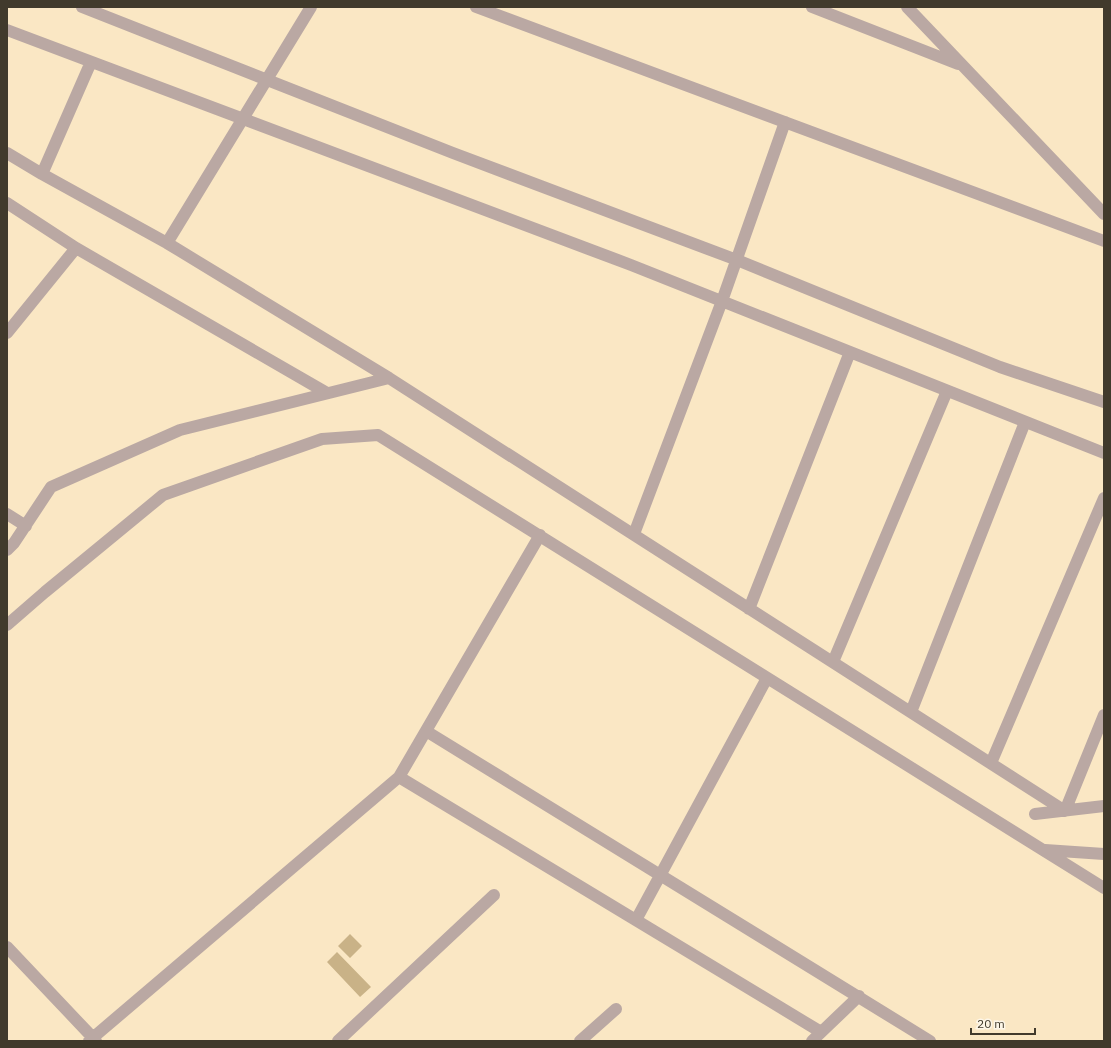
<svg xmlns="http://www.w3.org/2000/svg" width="1111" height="1048" font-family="'IBM Plex Sans',sans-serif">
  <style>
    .building { fill: #c9b287 }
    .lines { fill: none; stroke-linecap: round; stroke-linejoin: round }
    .minor { stroke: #baa8a3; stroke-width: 12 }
  </style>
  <rect width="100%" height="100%" fill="#fae7c4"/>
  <path class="building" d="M 350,934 L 362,946 L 350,958 L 338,946 Z
    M 337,952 L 371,987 L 360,997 L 327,962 Z"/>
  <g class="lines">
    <path class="minor" d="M 82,7 L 453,153 L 737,260 L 1000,367 L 1104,402
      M 476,7 L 1104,241
      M 812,7 L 958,64
      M 907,7 L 1104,214
      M 7,30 L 631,265 L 1104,453
      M 7,153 L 42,174 L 167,243 L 389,378
      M 42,174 L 91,62
      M 7,203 L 76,248 L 327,393
      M 167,243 L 311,7
      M 7,333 L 76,248
      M 7,514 L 26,526
      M 634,534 L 722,301 L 785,122
      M 7,550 L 14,543 L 51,487 L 180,430 L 389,378 L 1065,811 L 1104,715
      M 749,609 L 850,352
      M 7,625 L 45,592 L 163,495 L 322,439 L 378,435 L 1104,888
      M 833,662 L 947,391
      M 911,712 L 1025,422
      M 426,731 L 930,1041
      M 991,763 L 1104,498
      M 399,777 L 821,1032
      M 1035,814 L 1104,806
      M 1045,850 L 1104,854
      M 636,920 L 767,678
      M 7,947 L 96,1041
      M 89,1041 L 399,777 L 540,535
      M 338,1041 L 494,895
      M 580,1041 L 616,1009
      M 812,1041 L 859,996"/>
  </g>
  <rect width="1111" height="1048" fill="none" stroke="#413a2c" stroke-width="16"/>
  <path d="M971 1028v6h64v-6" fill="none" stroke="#413a2c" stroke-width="2"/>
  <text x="977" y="1028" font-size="12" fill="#413a2c" stroke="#fdf6e8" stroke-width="3" paint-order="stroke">20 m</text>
</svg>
